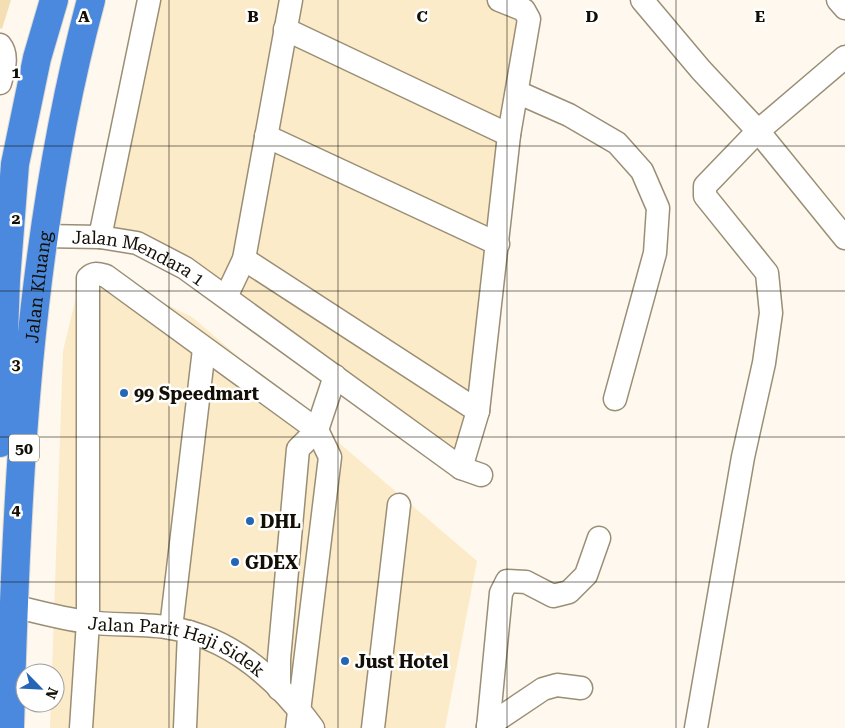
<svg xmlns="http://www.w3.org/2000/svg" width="845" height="728" font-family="'Roboto Serif',serif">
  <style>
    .built { fill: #fcebc8 }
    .green { fill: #f4dfb5 }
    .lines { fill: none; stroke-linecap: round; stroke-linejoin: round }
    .minor-casing { stroke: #9a8e75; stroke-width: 25 }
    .highway-casing { stroke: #d9d9d7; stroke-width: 30 }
    .minor { stroke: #fff; stroke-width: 22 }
    .highway { stroke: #4a89dd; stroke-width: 28 }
    .grid { fill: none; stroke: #130f06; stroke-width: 1; stroke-opacity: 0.55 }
    .poi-dot { fill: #2565b6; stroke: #fff; stroke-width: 2 }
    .labels { text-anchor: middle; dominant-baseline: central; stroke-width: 5; stroke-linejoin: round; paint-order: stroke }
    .shield { fill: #fff; stroke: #5a5751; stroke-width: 1 }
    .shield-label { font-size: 16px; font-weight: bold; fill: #130f06 }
    .street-label { font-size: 18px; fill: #130f06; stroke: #fff }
    .poi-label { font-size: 18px; font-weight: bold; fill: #130f06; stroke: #fff; text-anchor: start }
    .grid-label { font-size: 16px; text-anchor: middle; font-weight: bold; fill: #130f06; stroke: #fff; stroke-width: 5; stroke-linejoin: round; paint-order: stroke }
  </style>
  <rect width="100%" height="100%" fill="#fef8ee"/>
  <path class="built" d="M 143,0 L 507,0 L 520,5 L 464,476 L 208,291 L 137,249 L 92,242 Z
    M 84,264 L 192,317 L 477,561 L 445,728 L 50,728 L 51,703 L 55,703 L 55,673 L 52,673 L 63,351 Z"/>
  <path class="green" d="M 0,0 L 11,0 L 2,29 L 0,28 Z"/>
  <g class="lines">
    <g class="minor-casing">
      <g id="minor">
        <path d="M 642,0 L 701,70 L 758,131 L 845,238"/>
        <path d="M 838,0 L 845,8"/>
        <path d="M 285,29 L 509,135"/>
        <path d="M 0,45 C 9,56 3,71 0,83"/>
        <path d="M 517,92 L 569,115 L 617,143 L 642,171 L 658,208 L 655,253 L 615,399"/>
        <path d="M 266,136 L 498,244"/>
        <path id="s1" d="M 43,236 L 100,237 L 137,243 L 185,268 L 461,468 L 481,475"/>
        <path d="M 100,237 L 149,0"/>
        <path d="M 244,259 L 478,411"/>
        <path d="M 226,297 L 244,259 L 291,0"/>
        <path d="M 461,468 L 478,411 L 509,135 L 529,19 L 524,10 L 499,0"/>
        <path id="s2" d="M 13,606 C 38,612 63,619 88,622 C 115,626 144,623 171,628 C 232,638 278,680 313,728"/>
        <path d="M 171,628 L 204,349"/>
        <path d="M 279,689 L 279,659 L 298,449 L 317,430 L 335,376"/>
        <path d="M 488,726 L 543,689 L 557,685 L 581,688"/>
        <path d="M 81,728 L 88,622 L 88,278 C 94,272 99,274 106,276 L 317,430 L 330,457 L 297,728"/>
        <path d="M 185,728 L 189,632"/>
        <path d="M 373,728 L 399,505"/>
        <path d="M 488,728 L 501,593 L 507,581 L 526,582 L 553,596 L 569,592 L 586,575 L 599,538"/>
        <path d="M 696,728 L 743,457 L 764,363 L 771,313 L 767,273 L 705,196 L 705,186 L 758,131 L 845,57"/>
      </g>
    </g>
    <g class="highway-casing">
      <g id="highway">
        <path d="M 0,443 L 6,280 L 15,164 L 37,58 L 54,0"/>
        <path id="s3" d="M 10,728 C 16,487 28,234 91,0"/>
      </g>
    </g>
    <use href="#minor" class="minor"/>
    <use href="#highway" class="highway"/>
  </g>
  <path class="grid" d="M 169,0 L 169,728M 338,0 L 338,728M 507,0 L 507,728M 676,0 L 676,728M 0,146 L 845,146M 0,291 L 845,291M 0,437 L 845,437M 0,582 L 845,582"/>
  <g class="poi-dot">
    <circle cx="124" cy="393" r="5"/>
    <circle cx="250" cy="521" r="5"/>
    <circle cx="235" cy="562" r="5"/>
    <circle cx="345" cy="661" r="5"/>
  </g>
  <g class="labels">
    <rect class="shield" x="9" y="434.5" width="30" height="27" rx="4"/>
    <g class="shield-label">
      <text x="24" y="448">50</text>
    </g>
    <g class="street-label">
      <text stroke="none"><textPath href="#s1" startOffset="100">Jalan Mendara 1</textPath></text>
      <text stroke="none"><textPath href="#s3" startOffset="442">Jalan Kluang</textPath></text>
      <text stroke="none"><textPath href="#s2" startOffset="170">Jalan Parit Haji Sidek</textPath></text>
    </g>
    <g class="poi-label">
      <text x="134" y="393">99 Speedmart</text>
      <text x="260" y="521">DHL</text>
      <text x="245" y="562">GDEX</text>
      <text x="355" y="661">Just Hotel</text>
    </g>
  </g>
  <g class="grid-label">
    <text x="84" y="22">A</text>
    <text x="253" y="22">B</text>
    <text x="422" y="22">C</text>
    <text x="592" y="22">D</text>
    <text x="760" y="22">E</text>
    <text x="16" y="78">1</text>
    <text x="16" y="224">2</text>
    <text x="16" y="370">3</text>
    <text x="16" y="515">4</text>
  </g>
  <g transform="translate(40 688) rotate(114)"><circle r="24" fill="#ffffff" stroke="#a19f9b"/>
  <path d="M0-4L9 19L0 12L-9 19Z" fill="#2565b6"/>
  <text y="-8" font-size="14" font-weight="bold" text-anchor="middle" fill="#130f06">N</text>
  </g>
</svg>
